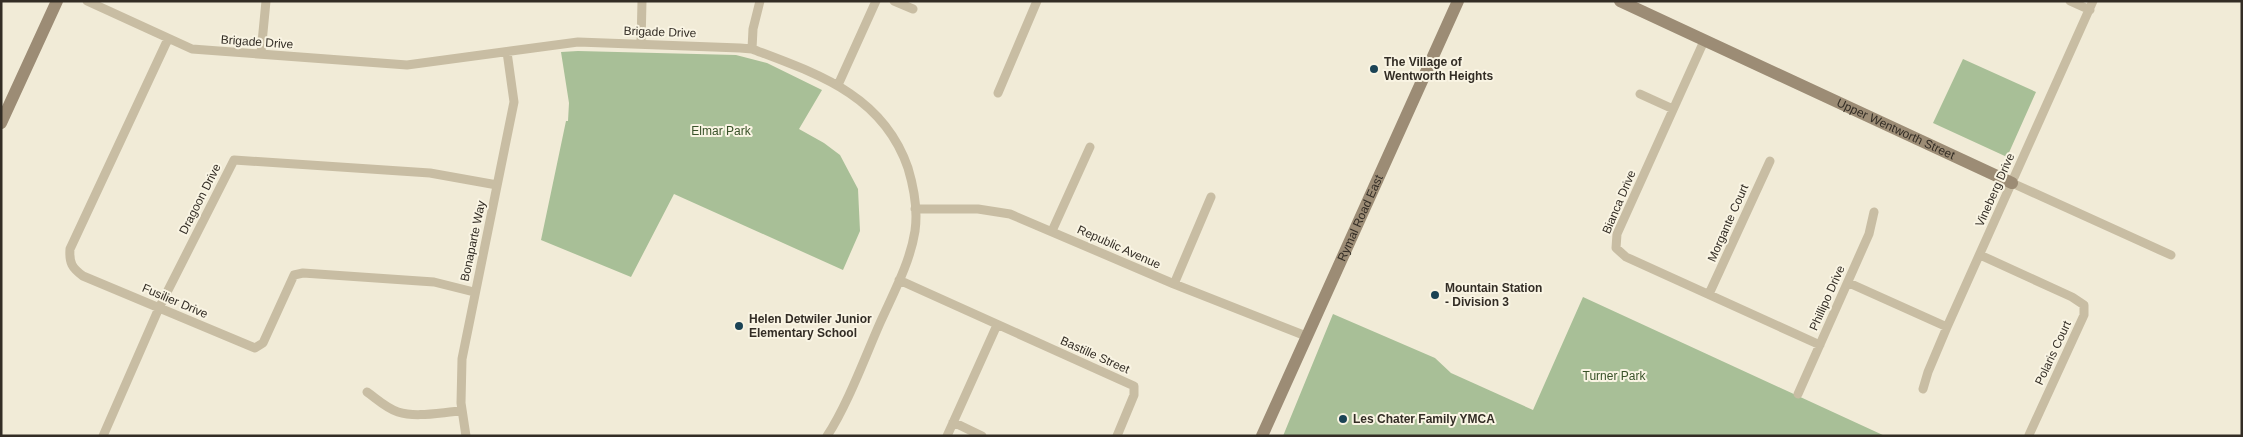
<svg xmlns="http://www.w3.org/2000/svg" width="2243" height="437" font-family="Helvetica,sans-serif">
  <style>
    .green { fill: #a8bf97 }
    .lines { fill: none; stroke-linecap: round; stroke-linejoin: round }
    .street { stroke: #c8bda3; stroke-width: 9 }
    .secondary { stroke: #9c8c75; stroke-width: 12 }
    .poi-dot { fill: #1b4355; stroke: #f9f4e3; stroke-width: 2 }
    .labels { text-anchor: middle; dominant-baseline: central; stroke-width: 4; stroke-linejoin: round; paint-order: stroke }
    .street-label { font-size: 12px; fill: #332d25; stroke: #f9f4e3 }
    .poi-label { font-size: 12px; font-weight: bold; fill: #332d25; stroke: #f9f4e3; text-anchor: start }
    .park-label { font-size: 12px; fill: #395229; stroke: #f9f4e3 }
  </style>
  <rect width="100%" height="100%" fill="#f1ebd7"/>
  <path class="green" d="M 578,51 L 736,55 L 767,63 L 822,90 L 799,129 L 824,143 L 840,155 L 858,189 L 860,231 L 843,270 L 674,194 L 631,277 L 541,240 L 566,121 L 568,121 L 569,103 L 561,52 Z
    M 1963,59 L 2036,92 L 2007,157 L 1933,123 Z
    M 1583,297 L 1885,436 L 1283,436 L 1333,314 L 1435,358 L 1451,373 L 1533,410 Z"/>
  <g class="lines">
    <path class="street" d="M 87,1 L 192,49 L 407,65 L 578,42 L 740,48 L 752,49 C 818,74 883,95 908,168 C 914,188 918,210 915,231 C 910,263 893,294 880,323 C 865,357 847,406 827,436
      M 894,1 L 913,9
      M 2070,1 L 2090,10
      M 168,39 L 70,249 C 69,263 72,268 83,276 L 255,348 L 263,343 L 294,275 L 303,273 L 434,282 L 474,292
      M 1704,41 L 1617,234 L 1616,248 L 1626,257 L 1820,345
      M 641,44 L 642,1
      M 752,49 L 753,29 L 760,1
      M 261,53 L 266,1
      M 838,85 L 876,1
      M 998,93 L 1037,1
      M 1640,94 L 1673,109
      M 2012,183 L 2171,255
      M 915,209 L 978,209 L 1010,214 L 1174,284 L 1306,336
      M 1052,231 L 1090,147
      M 1980,255 L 2072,297 L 2084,305 L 2084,315 L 2029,435
      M 899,280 L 1134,386 L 1134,395 L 1117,436
      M 1849,283 L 1947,327
      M 1174,284 L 1211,197
      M 1709,294 L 1770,161
      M 1923,389 L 1928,372 L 1947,327 L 2093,1
      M 367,392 C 377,399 386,408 398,412 C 417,418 442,412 462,411
      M 1798,394 L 1869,234 L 1874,212
      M 953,422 L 982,436
      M 103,436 L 159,308 L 234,160 L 430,173 L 497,185
      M 466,436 L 461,403 L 462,359 L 514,102 L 507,52
      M 947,436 L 997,325"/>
    <g class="secondary">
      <path id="s1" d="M 1620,1 L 2012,183"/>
      <path d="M 1,123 L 57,1"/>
      <path id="s2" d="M 1262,436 L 1458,1"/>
    </g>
  </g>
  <g class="poi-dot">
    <circle cx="1374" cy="69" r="5"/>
    <circle cx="1435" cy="295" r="5"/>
    <circle cx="739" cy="326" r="5"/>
    <circle cx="1343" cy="419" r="5"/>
  </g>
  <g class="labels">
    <g class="street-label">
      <text transform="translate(660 32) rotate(2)">Brigade Drive</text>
      <text transform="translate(257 42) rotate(4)">Brigade Drive</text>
      <text stroke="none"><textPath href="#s1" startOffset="304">Upper Wentworth Street</textPath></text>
      <text transform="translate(1995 190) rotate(-66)">Vineberg Drive</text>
      <text transform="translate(200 199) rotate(-63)">Dragoon Drive</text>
      <text transform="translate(1619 202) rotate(-67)">Bianca Drive</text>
      <text stroke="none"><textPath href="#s2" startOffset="239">Rymal Road East</textPath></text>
      <text transform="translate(1728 223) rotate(-66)">Morgante Court</text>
      <text transform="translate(473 241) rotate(-78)">Bonaparte Way</text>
      <text transform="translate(1119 247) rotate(24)">Republic Avenue</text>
      <text transform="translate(1827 298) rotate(-66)">Phillipo Drive</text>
      <text transform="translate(175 301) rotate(23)">Fusilier Drive</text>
      <text transform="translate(2053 353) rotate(-65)">Polaris Court</text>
      <text transform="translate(1095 355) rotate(24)">Bastille Street</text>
    </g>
    <g class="poi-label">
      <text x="1384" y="62">The Village of<tspan x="1384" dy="14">Wentworth Heights</tspan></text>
      <text x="1445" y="288">Mountain Station<tspan x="1445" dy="14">- Division 3</tspan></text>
      <text x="749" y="319">Helen Detwiler Junior<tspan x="749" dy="14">Elementary School</tspan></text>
      <text x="1353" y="419">Les Chater Family YMCA</text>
    </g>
    <g class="park-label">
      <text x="721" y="131">Elmar Park</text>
      <text x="1614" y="376">Turner Park</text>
    </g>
  </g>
  <rect width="2243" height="437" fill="none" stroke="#332d25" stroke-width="5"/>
</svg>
